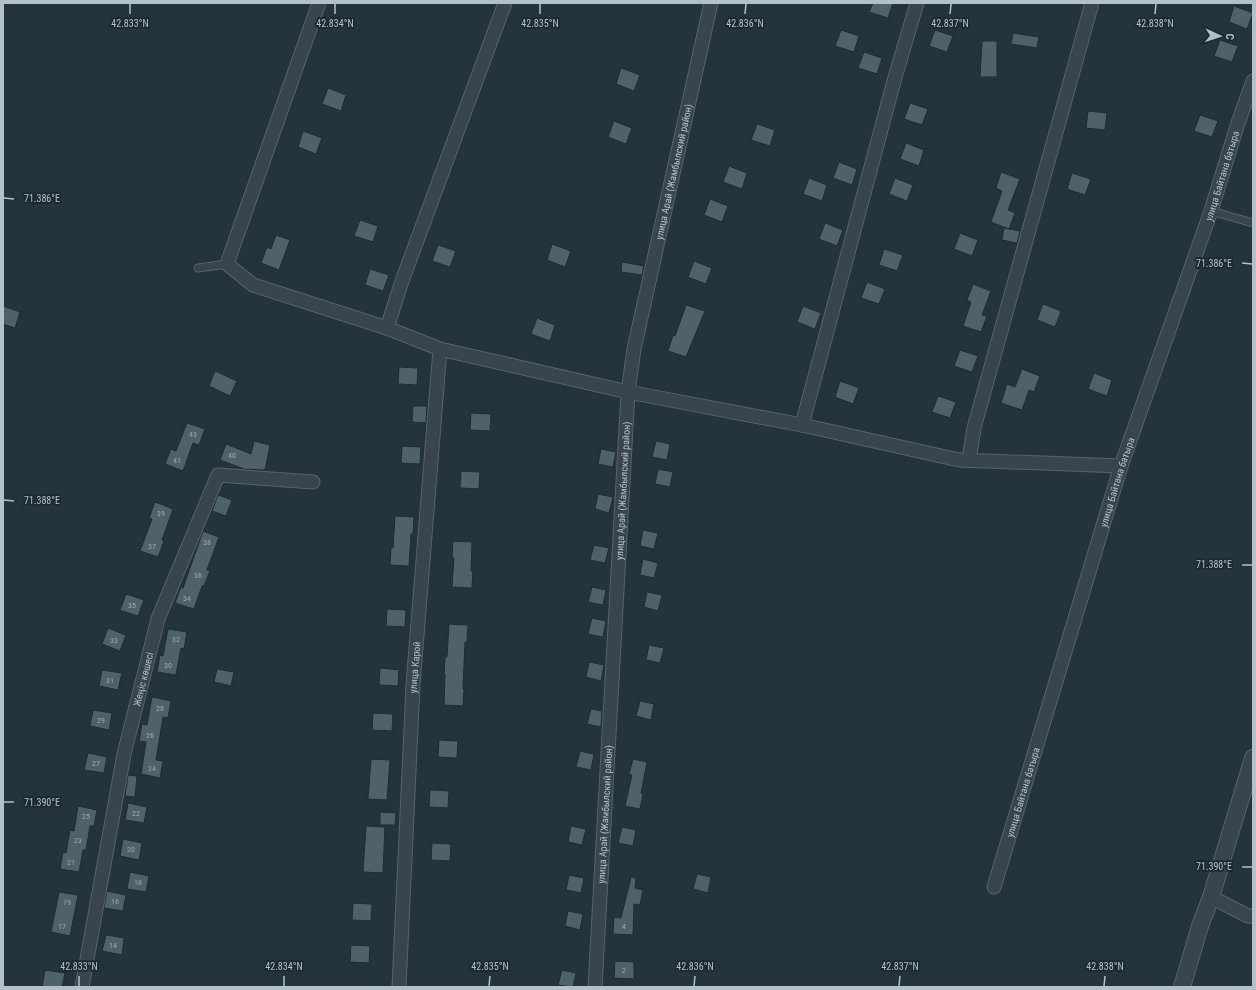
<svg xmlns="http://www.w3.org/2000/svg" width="1256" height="990" font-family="'Roboto Condensed',sans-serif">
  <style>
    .building { fill: #4f616a; stroke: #1f2c34 }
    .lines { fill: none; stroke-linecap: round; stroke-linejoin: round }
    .service-casing { stroke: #56636b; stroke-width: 9 }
    .minor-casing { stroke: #56636b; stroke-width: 15 }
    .tertiary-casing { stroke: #56636b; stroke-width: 18 }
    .service { stroke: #38454d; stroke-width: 7 }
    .minor { stroke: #38454d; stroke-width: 13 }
    .tertiary { stroke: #38454d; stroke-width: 16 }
    .ticks { fill: none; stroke: #b4c0c8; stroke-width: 1.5 }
    .labels { text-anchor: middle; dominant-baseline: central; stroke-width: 4; stroke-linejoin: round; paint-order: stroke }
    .number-label { font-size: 8px; fill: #9ba8b0 }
    .street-label { font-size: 10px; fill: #b4c0c8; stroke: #1d2a32 }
    .ticks-label { font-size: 10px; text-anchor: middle; fill: #b4c0c8; stroke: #1d2a32; stroke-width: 4; stroke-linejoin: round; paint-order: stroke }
  </style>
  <rect width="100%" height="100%" fill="#24343d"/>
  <path class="building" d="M 873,3 L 893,3 L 888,18 L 869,12 Z
    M 1234,6 L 1253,13 L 1247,29 L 1229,22 Z
    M 841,30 L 859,36 L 854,52 L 835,46 Z
    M 935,30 L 953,36 L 947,52 L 929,46 Z
    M 1013,33 L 1039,37 L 1037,48 L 1011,44 Z
    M 1220,40 L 1238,46 L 1232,62 L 1214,56 Z
    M 982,41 L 997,41 L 997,77 L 980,77 Z
    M 864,52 L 882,58 L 877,74 L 858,68 Z
    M 621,68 L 640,75 L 634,91 L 616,84 Z
    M 328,88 L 346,95 L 341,111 L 322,104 Z
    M 910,103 L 928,109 L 922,125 L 904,119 Z
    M 1088,111 L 1107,113 L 1105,130 L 1086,128 Z
    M 1200,115 L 1218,121 L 1212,137 L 1194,131 Z
    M 614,121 L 632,128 L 626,144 L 608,137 Z
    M 757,124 L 775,130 L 770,146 L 751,140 Z
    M 303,131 L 322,138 L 316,154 L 298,147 Z
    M 906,143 L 924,150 L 919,166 L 900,159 Z
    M 839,162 L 857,169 L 852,185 L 833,178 Z
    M 729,166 L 747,173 L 742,189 L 723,182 Z
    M 1001,172 L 1020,179 L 1008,210 L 1015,213 L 1009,229 L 991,222 L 1002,191 L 996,188 Z
    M 1072,173 L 1091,179 L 1085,195 L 1067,189 Z
    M 809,178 L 827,185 L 822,201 L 803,194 Z
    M 895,178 L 913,185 L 907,201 L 889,194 Z
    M 710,199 L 728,206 L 722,222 L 704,215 Z
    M 360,220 L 378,226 L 373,242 L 354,236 Z
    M 825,223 L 843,230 L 837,246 L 819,239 Z
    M 1004,228 L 1020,231 L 1017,243 L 1002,240 Z
    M 960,233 L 978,240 L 972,256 L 954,249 Z
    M 276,235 L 290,240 L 279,270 L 261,263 L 267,247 L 271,249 Z
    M 552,244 L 571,251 L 565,267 L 547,260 Z
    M 438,245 L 456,251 L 450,267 L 432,261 Z
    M 884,249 L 903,255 L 897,271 L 879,265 Z
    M 694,261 L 712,268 L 706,284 L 688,277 Z
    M 622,262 L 644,266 L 642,275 L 621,272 Z
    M 370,269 L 389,275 L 383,291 L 365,285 Z
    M 867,282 L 885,289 L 879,304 L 861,298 Z
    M 973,284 L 991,291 L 982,315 L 987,316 L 981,332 L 963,326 L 971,302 L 967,300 Z
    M 1043,304 L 1061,311 L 1055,327 L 1037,320 Z
    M 686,305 L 705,311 L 686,357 L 668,351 L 673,335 L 675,336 Z
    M 3,306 L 20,312 L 15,328 L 3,324 Z
    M 803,306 L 821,313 L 815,329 L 797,322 Z
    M 537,318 L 555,325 L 550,341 L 531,334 Z
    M 960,350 L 978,356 L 972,372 L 954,366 Z
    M 399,367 L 418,368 L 417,385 L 398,384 Z
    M 1022,369 L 1040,376 L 1034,392 L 1029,390 L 1022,410 L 1001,403 L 1007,384 L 1015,387 Z
    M 215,371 L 237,381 L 230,396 L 209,386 Z
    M 1094,373 L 1112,380 L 1107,396 L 1088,389 Z
    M 840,381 L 859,388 L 853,404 L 835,397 Z
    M 938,396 L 956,402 L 950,418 L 932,412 Z
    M 413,406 L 427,406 L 426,423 L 412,422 Z
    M 471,413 L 491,414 L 490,431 L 470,430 Z
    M 187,423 L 205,429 L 199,445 L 193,443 L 183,471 L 165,464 L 171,449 L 176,451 Z
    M 254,441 L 270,445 L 265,470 L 244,469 L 220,460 L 226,444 L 251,454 Z
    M 656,441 L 670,444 L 667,460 L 652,457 Z
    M 402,446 L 421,447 L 420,464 L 401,463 Z
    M 601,449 L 616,452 L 613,467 L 598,464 Z
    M 658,469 L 673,472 L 670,487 L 655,484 Z
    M 461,471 L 480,472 L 479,489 L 460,488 Z
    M 598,494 L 613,497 L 609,513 L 595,509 Z
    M 218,495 L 232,500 L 226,516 L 212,511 Z
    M 155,502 L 173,509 L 162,540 L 164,541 L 158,557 L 140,551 L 152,519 L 149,518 Z
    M 395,516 L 414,517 L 413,534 L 411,534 L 409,566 L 390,565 L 391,548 L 393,548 Z
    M 643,530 L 658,533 L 654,549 L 640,546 Z
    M 203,531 L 219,537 L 207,570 L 210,571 L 204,586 L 202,586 L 194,609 L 175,603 L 181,587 L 183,588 Z
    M 453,541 L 472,542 L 471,571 L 473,571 L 472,588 L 452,587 L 454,558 L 452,558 Z
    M 594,545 L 609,548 L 605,563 L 590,560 Z
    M 643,559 L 658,563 L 654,578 L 640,575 Z
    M 592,587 L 606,590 L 603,605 L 588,602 Z
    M 647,592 L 662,595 L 658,611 L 644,607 Z
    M 126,594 L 144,600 L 138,616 L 120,610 Z
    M 387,609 L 406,610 L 405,627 L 386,626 Z
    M 592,618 L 606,621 L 603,637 L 588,634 Z
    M 449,624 L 468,625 L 467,642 L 465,642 L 463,689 L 464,689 L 463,706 L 444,705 L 445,674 L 444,674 L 445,657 L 447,657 Z
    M 108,628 L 126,635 L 120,651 L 102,644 Z
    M 168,629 L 187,632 L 184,649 L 181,648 L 176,675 L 157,672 L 160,655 L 163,656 Z
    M 649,645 L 664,648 L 660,663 L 646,660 Z
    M 589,662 L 604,665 L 601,681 L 586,677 Z
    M 380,668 L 399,670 L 398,686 L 379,685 Z
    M 217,669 L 234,672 L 231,686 L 214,682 Z
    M 102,670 L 122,673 L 118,690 L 99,686 Z
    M 152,697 L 171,701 L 168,718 L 163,717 L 156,760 L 163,761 L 160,778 L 141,774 L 146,742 L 139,741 L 142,724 L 147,725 Z
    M 640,701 L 654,704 L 651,720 L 636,716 Z
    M 591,709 L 602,711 L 601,727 L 587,724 Z
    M 93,710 L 112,713 L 109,730 L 90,726 Z
    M 373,713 L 393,714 L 392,731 L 372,730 Z
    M 439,740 L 458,741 L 457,758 L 438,757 Z
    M 580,751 L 594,754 L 591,770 L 576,767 Z
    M 88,753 L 107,757 L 104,773 L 84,770 Z
    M 371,759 L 390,760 L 387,800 L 368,799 Z
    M 633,759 L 647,762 L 641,793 L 643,794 L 640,809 L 625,806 L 632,775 L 629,774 Z
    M 128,775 L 137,776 L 135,797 L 125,796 Z
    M 430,790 L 449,791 L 448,808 L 429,807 Z
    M 128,803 L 147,807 L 144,823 L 125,820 Z
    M 78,806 L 97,810 L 94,826 L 90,826 L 86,850 L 83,850 L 79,872 L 60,869 L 63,852 L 66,853 L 70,830 L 74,831 Z
    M 380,812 L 396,813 L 395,825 L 380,825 Z
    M 366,826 L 385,827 L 383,873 L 363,872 Z
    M 571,826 L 586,829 L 582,845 L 568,842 Z
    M 622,827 L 636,830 L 633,846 L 618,843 Z
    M 123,839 L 142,843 L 139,860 L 120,856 Z
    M 432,843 L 451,844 L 450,861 L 431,860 Z
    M 130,872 L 149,876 L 146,892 L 127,889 Z
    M 697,874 L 711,877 L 708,893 L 693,889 Z
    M 569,875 L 584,878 L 581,893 L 566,890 Z
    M 631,877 L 636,878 L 635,888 L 643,890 L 640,905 L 634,904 L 633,935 L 613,934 L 614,917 L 621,918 Z
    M 107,891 L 126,895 L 123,911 L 104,908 Z
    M 59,892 L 78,895 L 70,936 L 51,932 Z
    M 353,903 L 372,904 L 371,921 L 352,920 Z
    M 568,911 L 583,914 L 580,930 L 565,926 Z
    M 106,935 L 124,938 L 122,955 L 102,951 Z
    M 351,945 L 370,946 L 369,963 L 350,962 Z
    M 615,961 L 634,962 L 634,979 L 614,978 Z
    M 45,970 L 65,973 L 62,987 L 42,987 Z
    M 562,970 L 576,973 L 573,987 L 558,985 Z"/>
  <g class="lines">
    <g class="service-casing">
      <path id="service" d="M 1211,211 L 1253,223
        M 198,268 L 227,264"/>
    </g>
    <g class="minor-casing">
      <g id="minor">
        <path d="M 319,3 L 227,264 L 253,285 L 387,328 L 440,349 L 628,392 L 802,425 L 959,460 L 1121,466"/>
        <path d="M 387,328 L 402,281 L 505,3"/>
        <path d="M 802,425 L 894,81 L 917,3"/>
        <path d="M 969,460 L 974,428 L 1092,3"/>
        <path id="s1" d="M 994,887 L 1121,466 L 1211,211 L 1238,123 L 1253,81"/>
        <path d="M 1211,897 L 1248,916 L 1253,916"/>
        <path id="s2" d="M 82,987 L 124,754 L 158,619 L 218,475 L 313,482"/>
        <path id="s3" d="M 399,987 L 413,685 L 440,349"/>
        <path id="s4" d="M 595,987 L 628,392 L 634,349 L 711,3"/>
      </g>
    </g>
    <g class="tertiary-casing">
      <path id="tertiary" d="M 1182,987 L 1200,926 L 1211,897 L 1253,758"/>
    </g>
    <use href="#service" class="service"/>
    <use href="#minor" class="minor"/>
    <use href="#tertiary" class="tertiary"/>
  </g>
  <path class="ticks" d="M 130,14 L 130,4M 335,14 L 335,4M 540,14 L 540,4M 745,14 L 746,4M 950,14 L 951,4M 1155,14 L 1156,4M 4,198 L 14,199M 1242,263 L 1252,264M 4,500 L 14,501M 1242,565 L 1252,565M 4,802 L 14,802M 1242,867 L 1252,867M 79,986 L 79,976M 284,986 L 284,976M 489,986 L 490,976M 694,986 L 695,976M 899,986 L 900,976M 1104,986 L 1105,976"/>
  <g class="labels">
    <g class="number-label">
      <text x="193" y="434">43</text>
      <text x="232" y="455">40</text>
      <text x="177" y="460">41</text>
      <text x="161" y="513">39</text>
      <text x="207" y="542">38</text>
      <text x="152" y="546">37</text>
      <text x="198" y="575">36</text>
      <text x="187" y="598">34</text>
      <text x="132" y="605">35</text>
      <text x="176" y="639">32</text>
      <text x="114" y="640">33</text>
      <text x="168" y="665">30</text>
      <text x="110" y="680">31</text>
      <text x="160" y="708">28</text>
      <text x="101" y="720">29</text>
      <text x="150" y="735">26</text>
      <text x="96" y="763">27</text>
      <text x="152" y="768">24</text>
      <text x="136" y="813">22</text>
      <text x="86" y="816">25</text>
      <text x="78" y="840">23</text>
      <text x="131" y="849">20</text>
      <text x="71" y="862">21</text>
      <text x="138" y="882">18</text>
      <text x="115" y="901">16</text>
      <text x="67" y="902">19</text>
      <text x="62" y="926">17</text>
      <text x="624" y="926">4</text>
      <text x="113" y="945">14</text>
      <text x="624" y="970">2</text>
    </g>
    <g class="street-label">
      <text stroke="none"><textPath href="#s4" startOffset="821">улица Арай (Жамбылский район)</textPath></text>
      <text stroke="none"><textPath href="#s1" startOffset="747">улица Байтана батыра</textPath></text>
      <text stroke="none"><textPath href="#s1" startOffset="423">улица Байтана батыра</textPath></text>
      <text stroke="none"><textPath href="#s4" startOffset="497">улица Арай (Жамбылский район)</textPath></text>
      <text stroke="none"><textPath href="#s3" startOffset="320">улица Карой</textPath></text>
      <text stroke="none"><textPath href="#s2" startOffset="314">Жеңіс көшесі</textPath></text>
      <text stroke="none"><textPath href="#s1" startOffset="99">улица Байтана батыра</textPath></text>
      <text stroke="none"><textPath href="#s4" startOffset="173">улица Арай (Жамбылский район)</textPath></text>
    </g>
  </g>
  <g class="ticks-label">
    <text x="130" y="27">42.833°N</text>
    <text x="335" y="27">42.834°N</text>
    <text x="540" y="27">42.835°N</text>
    <text x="745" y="27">42.836°N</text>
    <text x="950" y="27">42.837°N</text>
    <text x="1155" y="27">42.838°N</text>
    <text x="42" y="202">71.386°E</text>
    <text x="1214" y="267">71.386°E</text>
    <text x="42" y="504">71.388°E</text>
    <text x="1214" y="568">71.388°E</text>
    <text x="42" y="806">71.390°E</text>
    <text x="1214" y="870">71.390°E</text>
    <text x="79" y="970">42.833°N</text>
    <text x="284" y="970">42.834°N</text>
    <text x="490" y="970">42.835°N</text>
    <text x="695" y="970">42.836°N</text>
    <text x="900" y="970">42.837°N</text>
    <text x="1105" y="970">42.838°N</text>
  </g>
  <rect width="1256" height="990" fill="none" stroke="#b4c0c8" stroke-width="8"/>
  <g transform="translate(1220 36) rotate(93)" stroke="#1d2a32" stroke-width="3" paint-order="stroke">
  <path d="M0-3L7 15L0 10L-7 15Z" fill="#b4c0c8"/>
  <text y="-6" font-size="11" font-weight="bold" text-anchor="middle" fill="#b4c0c8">С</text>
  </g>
</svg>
